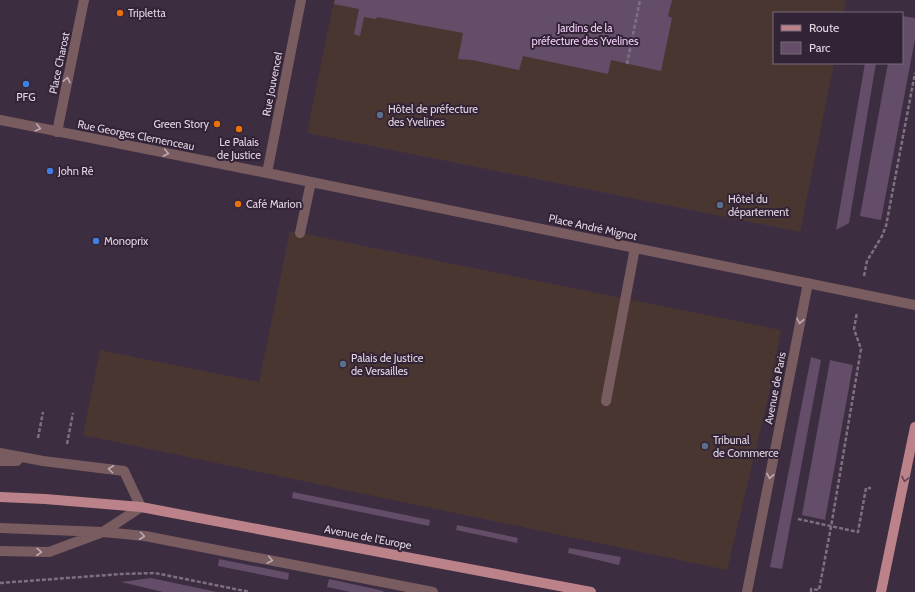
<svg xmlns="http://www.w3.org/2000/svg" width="915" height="592" font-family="Cabin,sans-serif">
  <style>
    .commercial { fill: #4a3631 }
    .green { fill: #644d69 }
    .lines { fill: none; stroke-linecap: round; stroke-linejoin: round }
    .path { stroke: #7e7081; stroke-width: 2.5; stroke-dasharray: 4 2; stroke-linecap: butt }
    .service { stroke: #795c60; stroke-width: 10 }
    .pedestrian { stroke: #795c60; stroke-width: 10 }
    .minor { stroke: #795c60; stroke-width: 10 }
    .primary { stroke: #bb828a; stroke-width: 10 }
    .oneway { stroke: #bcabb4 }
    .oneway2 { stroke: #634453 }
    .food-dot { fill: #e8710a; stroke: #332336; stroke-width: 1.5 }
    .shop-dot { fill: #3f7fe0; stroke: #332336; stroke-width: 1.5 }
    .service-dot { fill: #5c6f8a; stroke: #332336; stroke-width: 1.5 }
    .labels { text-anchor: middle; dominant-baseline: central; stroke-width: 4; stroke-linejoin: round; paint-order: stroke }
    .poi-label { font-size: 11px; fill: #e0d5e2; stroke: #332336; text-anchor: start }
    .park-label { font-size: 11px; fill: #f1cdf8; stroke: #332336 }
    .street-label { font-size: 11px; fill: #e0d5e2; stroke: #332336 }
  </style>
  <rect width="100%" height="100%" fill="#3d2d41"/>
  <path class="commercial" d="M 334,0 L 846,0 L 843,13 L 774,13 L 774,63 L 834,63 L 800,232 L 307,133 Z
    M 290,231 L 781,330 L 771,385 L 727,570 L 83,435 L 100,350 L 259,382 Z"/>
  <path class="green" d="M 335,0 L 672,0 L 668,16 L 672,18 L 661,71 L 611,60 L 608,74 L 523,56 L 519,70 L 472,60 L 458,59 L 463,33 L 377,17 L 376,19 L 364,17 L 360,36 L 354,34 L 359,9 L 334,4 Z
    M 902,16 L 915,18 L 915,39 L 881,220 L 860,216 L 888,63 L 902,63 Z
    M 865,63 L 876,63 L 849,223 L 836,230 Z
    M 811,357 L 821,360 L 782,569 L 770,567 Z
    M 830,360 L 853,365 L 825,520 L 802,515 Z
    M 293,492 L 430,520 L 429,526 L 292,498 Z
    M 457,525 L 518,538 L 517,543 L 456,530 Z
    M 569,548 L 621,557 L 619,565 L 568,553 Z
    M 219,559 L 289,573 L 288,580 L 218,566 Z
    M 151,578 L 217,592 L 163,592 L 121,582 Z
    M 329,579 L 384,591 L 383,592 L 350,592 L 327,587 Z"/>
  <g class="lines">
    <path class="path" d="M 627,64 L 640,0
      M 864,276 L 867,261 L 882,236 L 886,226 L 915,73
      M 38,438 L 43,412
      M 67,444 L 73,413
      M 798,519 L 858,532 L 866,488 L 871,488
      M 0,583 L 121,574 L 155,573 L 250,592
      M 811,592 L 811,589 L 819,590 L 831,527 L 861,349 L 854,329 L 857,312"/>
    <path class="service" d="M 300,233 L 311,182
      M 606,401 L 635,248
      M 0,453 L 43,461 L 124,471 L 141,507 L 103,532 L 49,552 L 0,551
      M 0,461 L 17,461
      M 0,528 L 103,532 L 145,536 L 433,592"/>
    <path class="pedestrian" d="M 57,132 L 84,0"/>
    <path class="minor" d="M 0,120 L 267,173 L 915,305
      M 267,173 L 301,0
      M 747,592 L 808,283"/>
    <path class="primary" d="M 0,497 L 45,499 L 141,507 L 591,592
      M 881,592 L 915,427"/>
  </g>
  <defs><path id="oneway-chevron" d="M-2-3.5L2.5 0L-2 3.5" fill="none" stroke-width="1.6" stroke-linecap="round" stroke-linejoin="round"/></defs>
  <g class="oneway">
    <use href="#oneway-chevron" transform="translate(67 80) rotate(-78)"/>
    <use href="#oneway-chevron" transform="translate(38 128) rotate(12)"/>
    <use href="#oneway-chevron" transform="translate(166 153) rotate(11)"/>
    <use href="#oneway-chevron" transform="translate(800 321) rotate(101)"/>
    <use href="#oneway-chevron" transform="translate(111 469) rotate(-173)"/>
    <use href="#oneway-chevron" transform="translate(770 476) rotate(101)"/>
    <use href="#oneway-chevron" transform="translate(142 536) rotate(7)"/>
    <use href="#oneway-chevron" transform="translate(39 552) rotate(2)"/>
    <use href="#oneway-chevron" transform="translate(270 560) rotate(11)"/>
  </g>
  <use class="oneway2" href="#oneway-chevron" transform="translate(905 479) rotate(102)"/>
  <g class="food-dot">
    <circle cx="120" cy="13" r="4"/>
    <circle cx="217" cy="124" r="4"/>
    <circle cx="239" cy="129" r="4"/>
    <circle cx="238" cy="204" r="4"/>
  </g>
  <g class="shop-dot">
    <circle cx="26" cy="84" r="4"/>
    <circle cx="50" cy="171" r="4"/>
    <circle cx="96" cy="241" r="4"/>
  </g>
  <g class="service-dot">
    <circle cx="380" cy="115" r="4"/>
    <circle cx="720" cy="205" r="4"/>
    <circle cx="343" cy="364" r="4"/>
    <circle cx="705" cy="446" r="4"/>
  </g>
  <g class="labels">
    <g class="poi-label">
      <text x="128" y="13">Tripletta</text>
      <text x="26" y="97" text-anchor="middle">PFG</text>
      <text x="388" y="109">Hôtel de préfecture<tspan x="388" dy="13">des Yvelines</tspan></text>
      <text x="209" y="124" text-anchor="end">Green Story</text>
      <text x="239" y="142" text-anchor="middle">Le Palais<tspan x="239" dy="13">de Justice</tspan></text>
      <text x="58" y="171">John Rê</text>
      <text x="728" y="199">Hôtel du<tspan x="728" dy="13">département</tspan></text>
      <text x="246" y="204">Café Marion</text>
      <text x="104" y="241">Monoprix</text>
      <text x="351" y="358">Palais de Justice<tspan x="351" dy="13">de Versailles</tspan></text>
      <text x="713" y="440">Tribunal<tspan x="713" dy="13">de Commerce</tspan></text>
    </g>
    <g class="park-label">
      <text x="585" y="28">Jardins de la<tspan x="585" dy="13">préfecture des Yvelines</tspan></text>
    </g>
    <g class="street-label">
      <text transform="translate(59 63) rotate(-78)">Place Charost</text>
      <text transform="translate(272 84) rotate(-79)">Rue Jouvencel</text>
      <text transform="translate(136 135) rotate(11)">Rue Georges Clemenceau</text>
      <text transform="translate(593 227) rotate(12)">Place André Mignot</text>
      <text transform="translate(775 388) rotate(-79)">Avenue de Paris</text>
      <text transform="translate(368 537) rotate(11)">Avenue de l'Europe</text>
    </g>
  </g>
  <rect x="773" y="12" width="130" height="52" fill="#332336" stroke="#786a7b"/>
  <rect x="781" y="25" width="20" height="6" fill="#bb828a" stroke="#786a7b"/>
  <text x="809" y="32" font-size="12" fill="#e0d5e2">Route</text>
  <rect x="781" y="42" width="20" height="12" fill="#644d69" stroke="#786a7b"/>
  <text x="809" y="52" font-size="12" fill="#e0d5e2">Parc</text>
</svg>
